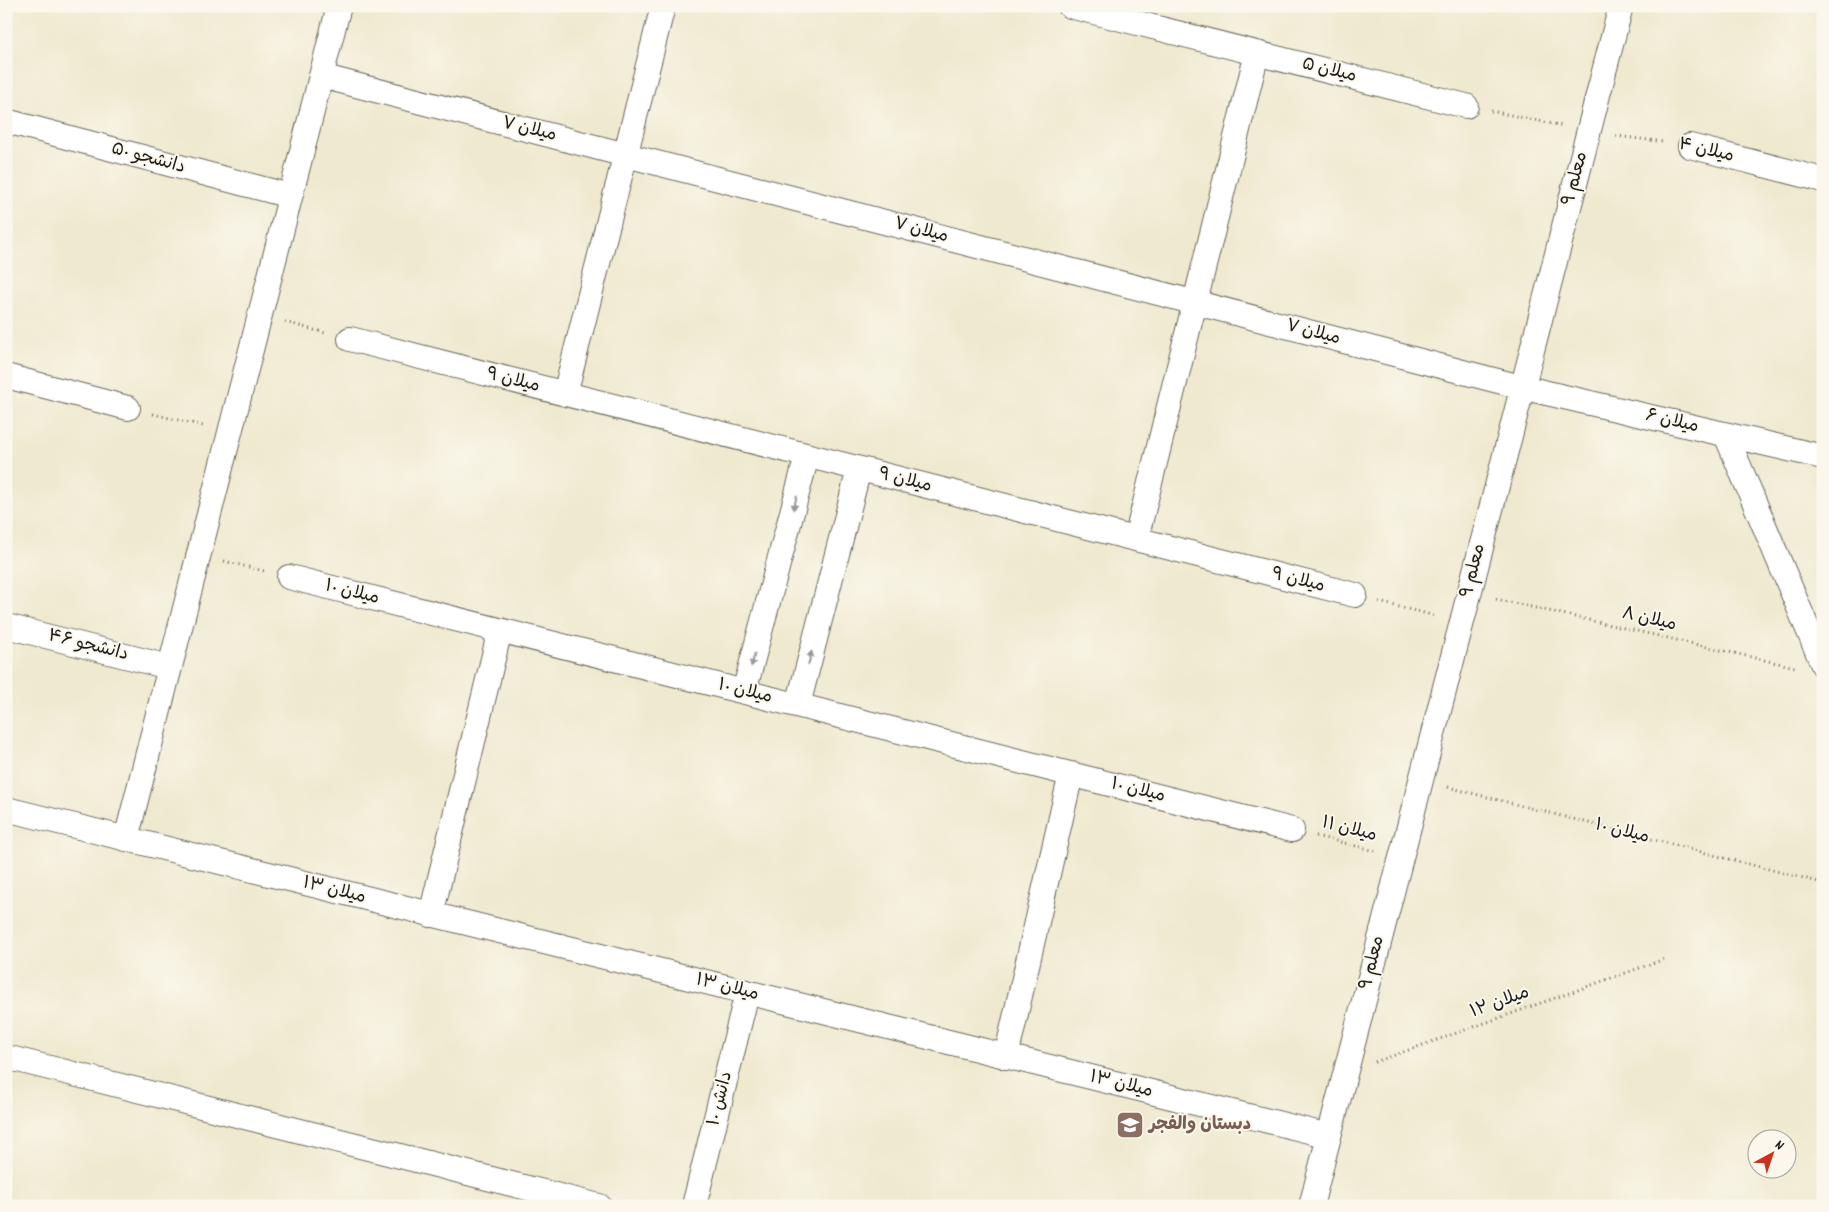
<svg xmlns="http://www.w3.org/2000/svg" width="1829" height="1212" font-family="Dekko,'Playpen Sans Arabic',sans-serif">
  <style>
    .lines { fill: none; stroke-linecap: round; stroke-linejoin: round }
    .minor-casing { stroke: #66645b; stroke-width: 26 }
    .path { stroke: #66645b; stroke-width: 3; stroke-dasharray: 1 4; stroke-linecap: butt }
    .minor { stroke: #fff; stroke-width: 24 }
    .oneway { fill: #999 }
    .labels { text-anchor: middle; dominant-baseline: central; stroke-width: 4; stroke-linejoin: round; paint-order: stroke }
    .street-label { font-size: 18px; fill: #1c1c1c; stroke: #fbf7ec }
    .education-label { font-size: 18px; font-weight: bold; fill: #785e54; stroke: #fbf7ec; text-anchor: start }
  </style>
  <rect width="100%" height="100%" fill="#fbf7ec"/>
  <filter id="ink" filterUnits="userSpaceOnUse"><feTurbulence type="fractalNoise" baseFrequency=".02" numOctaves="2"/><feDisplacementMap in="SourceGraphic" scale="10" xChannelSelector="R" yChannelSelector="G"/><feConvolveMatrix kernelMatrix="1 2 1 2 8 2 1 2 1" color-interpolation-filters="sRGB"/></filter>
  <filter id="wash" filterUnits="userSpaceOnUse"><feTurbulence type="fractalNoise" baseFrequency=".0096" numOctaves="4" result="noise"/><feDisplacementMap in="SourceGraphic" scale="20" xChannelSelector="R" yChannelSelector="G"/><feGaussianBlur stdDeviation="1.12" result="paint"/><feColorMatrix in="noise" values="0 0 0 0 0 0 0 0 0 0 0 0 0 0 0 0 0 1.4 0 .05"/><feComposite in="paint" operator="in"/></filter>
  <g filter="url(#wash)">
    <rect width="100%" height="100%" fill="#efe9cf"/>
  </g>
  <g filter="url(#ink)">
    <g class="lines">
      <g class="minor-casing">
        <path id="minor" d="M 1070,6 L 1466,106
          M 321,76 L 1521,387 L 1823,457
          M 6,121 L 290,196
          M 1690,146 L 1823,180
          M 350,339 L 1355,595
          M 6,376 L 128,408
          M 565,394 L 663,6
          M 1726,435 L 1823,665
          M 1136,539 L 1257,53
          M 289,577 L 1292,830
          M 6,626 L 169,667
          M 744,692 L 807,456
          M 798,705 L 859,469
          M 6,809 L 1329,1136
          M 126,839 L 339,6
          M 431,915 L 500,630
          M 6,1057 L 599,1206
          M 1006,1057 L 1071,774
          M 694,1206 L 747,993
          M 1311,1206 L 1621,6"/>
      </g>
      <path class="path" d="M 1491,111 L 1563,126
        M 1616,136 L 1665,142
        M 285,322 L 325,333
        M 153,414 L 203,426
        M 224,561 L 264,571
        M 1496,599 L 1795,667
        M 1379,602 L 1436,616
        M 1448,787 L 1819,882 L 1823,879
        M 1316,836 L 1376,851
        M 1375,1062 L 1665,959"/>
      <use href="#minor" class="minor"/>
    </g>
    <defs><path id="oneway-solid" d="M-6-.8H1V-3.2L6.5 0L1 3.2V.8H-6Z" transform="scale(1.25)"/></defs>
    <g class="oneway">
      <use href="#oneway-solid" transform="translate(795 503) rotate(105)"/>
      <use href="#oneway-solid" transform="translate(810 658) rotate(-76)"/>
      <use href="#oneway-solid" transform="translate(753 660) rotate(105)"/>
    </g>
  </g>
  <defs>
    <g id="school-square" transform="scale(1.4375)"><rect x="-9" y="-9" width="18" height="18" rx="4" fill="#8d6e63" stroke="#fbf7ec"/><path d="M0-5L7-2L0 1L-7-2ZM-4 1L0 2.5L4 1V4Q0 6-4 4Z" fill="#fff"/></g>
  </defs>
  <g fill-rule="evenodd">
    <use href="#school-square" x="1130" y="1125"/>
  </g>
  <g class="labels">
    <g class="street-label">
      <text transform="translate(1329 71) rotate(14)">میلان ۵</text>
      <text transform="translate(529 130) rotate(14)">میلان ۷</text>
      <text transform="translate(1706 151) rotate(13)">میلان ۴</text>
      <text transform="translate(148 159) rotate(15)">دانشجو ۵۰</text>
      <text transform="translate(1576 179) rotate(-75)">معلم ۹</text>
      <text transform="translate(921 231) rotate(15)">میلان ۷</text>
      <text transform="translate(1313 333) rotate(15)">میلان ۷</text>
      <text transform="translate(513 381) rotate(14)">میلان ۹</text>
      <text transform="translate(1672 422) rotate(13)">میلان ۶</text>
      <text transform="translate(905 481) rotate(14)">میلان ۹</text>
      <text transform="translate(1474 571) rotate(-76)">معلم ۹</text>
      <text transform="translate(1298 581) rotate(14)">میلان ۹</text>
      <text transform="translate(352 593) rotate(14)">میلان ۱۰</text>
      <text transform="translate(1649 620) rotate(13)">میلان ۸</text>
      <text transform="translate(88 646) rotate(14)">دانشجو ۴۶</text>
      <text transform="translate(745 692) rotate(14)">میلان ۱۰</text>
      <text transform="translate(1138 791) rotate(14)">میلان ۱۰</text>
      <text transform="translate(1349 830) rotate(14)">میلان ۱۱</text>
      <text transform="translate(1622 832) rotate(14)">میلان ۱۰</text>
      <text transform="translate(334 891) rotate(14)">میلان ۱۳</text>
      <text transform="translate(1373 963) rotate(-76)">معلم ۹</text>
      <text transform="translate(727 988) rotate(14)">میلان ۱۳</text>
      <text transform="translate(1500 1003) rotate(-20)">میلان ۱۲</text>
      <text transform="translate(1121 1085) rotate(14)">میلان ۱۳</text>
      <text transform="translate(721 1099) rotate(-76)">دانش ۱۰</text>
    </g>
    <g class="education-label">
      <text x="1149" y="1125">دبستان والفجر</text>
    </g>
  </g>
  <rect width="1829" height="1212" fill="none" stroke="#fbf7ec" stroke-width="25"/>
  <g transform="translate(1772 1154) rotate(40)"><circle r="24" fill="#fbf7ec" stroke="#a29f99"/>
  <path d="M0-4L9 19L0 12L-9 19Z" fill="#c8321e"/>
  <text y="-8" font-size="14" font-weight="bold" text-anchor="middle" fill="#1c1c1c">N</text>
  </g>
</svg>
